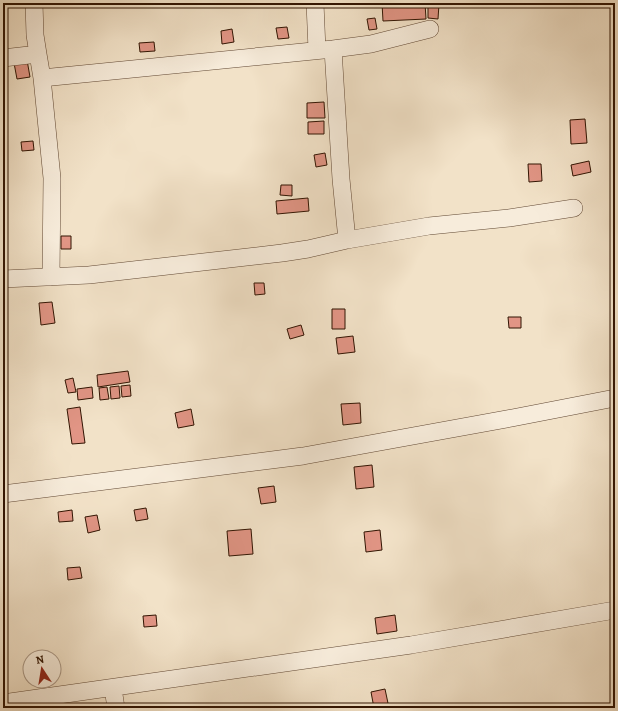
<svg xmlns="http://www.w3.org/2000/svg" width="618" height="711" font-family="Alegreya,serif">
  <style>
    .building { fill: #e19585; stroke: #311402 }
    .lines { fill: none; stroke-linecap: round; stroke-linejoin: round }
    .minor-casing { stroke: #614834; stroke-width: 18 }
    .minor { stroke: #f7ecdb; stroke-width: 17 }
  </style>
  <rect width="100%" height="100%" fill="#f2e2c8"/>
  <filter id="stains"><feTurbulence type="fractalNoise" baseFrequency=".005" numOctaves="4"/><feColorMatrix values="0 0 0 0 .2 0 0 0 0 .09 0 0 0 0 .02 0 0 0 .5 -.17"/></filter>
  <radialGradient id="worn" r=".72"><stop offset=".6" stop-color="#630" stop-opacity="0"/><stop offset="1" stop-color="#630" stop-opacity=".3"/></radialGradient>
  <path class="building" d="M 382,3 L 425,3 L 426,19 L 383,21 Z
    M 428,3 L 439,4 L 438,19 L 428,18 Z
    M 375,18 L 377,29 L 369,30 L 367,19 Z
    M 287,27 L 289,38 L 278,39 L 276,28 Z
    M 232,29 L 234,42 L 222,44 L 221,31 Z
    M 154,42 L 155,51 L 140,52 L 139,43 Z
    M 27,60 L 30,77 L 17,79 L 14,63 Z
    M 324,102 L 325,118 L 307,118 L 307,103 Z
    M 585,119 L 587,143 L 571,144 L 570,120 Z
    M 324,121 L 324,134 L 308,134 L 308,122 Z
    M 33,141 L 34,150 L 22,151 L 21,142 Z
    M 325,153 L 327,165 L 316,167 L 314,155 Z
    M 589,161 L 591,172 L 573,176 L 571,165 Z
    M 528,164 L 541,164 L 542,181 L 529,182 Z
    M 281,185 L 292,185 L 292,196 L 280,195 Z
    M 308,198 L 309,211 L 277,214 L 276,201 Z
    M 61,236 L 71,236 L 71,249 L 61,249 Z
    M 254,283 L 264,283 L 265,294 L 255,295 Z
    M 52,302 L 55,323 L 41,325 L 39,303 Z
    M 332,309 L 345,309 L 345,329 L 332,329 Z
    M 508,317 L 521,317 L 521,328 L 509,328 Z
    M 301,325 L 304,335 L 290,339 L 287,329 Z
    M 353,336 L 355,352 L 338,354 L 336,338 Z
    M 128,371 L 130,382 L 98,387 L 97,375 Z
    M 73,378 L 76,392 L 68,393 L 65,380 Z
    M 130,385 L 131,396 L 122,397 L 121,386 Z
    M 119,386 L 120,398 L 111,399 L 110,387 Z
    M 92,387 L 93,398 L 78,400 L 77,389 Z
    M 107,387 L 109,399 L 100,400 L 99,388 Z
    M 360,403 L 361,423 L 343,425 L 341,404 Z
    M 80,407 L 85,443 L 72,444 L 67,409 Z
    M 191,409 L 194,425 L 178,428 L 175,413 Z
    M 372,465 L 374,487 L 356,489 L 354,467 Z
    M 274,486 L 276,502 L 261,504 L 258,488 Z
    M 146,508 L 148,519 L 136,521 L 134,510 Z
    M 72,510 L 73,521 L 59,522 L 58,512 Z
    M 97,515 L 100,530 L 88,533 L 85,517 Z
    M 251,529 L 253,554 L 229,556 L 227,531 Z
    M 380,530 L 382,550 L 366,552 L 364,532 Z
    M 80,567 L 82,578 L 68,580 L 67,568 Z
    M 156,615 L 157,626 L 144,627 L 143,616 Z
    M 395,615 L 397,631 L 377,634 L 375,618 Z
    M 385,689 L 389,708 L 374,708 L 371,692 Z"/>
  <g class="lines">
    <g class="minor-casing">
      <path id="minor" d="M 34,3 L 35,35 L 38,54 L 42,78 L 52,178 L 51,277
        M 315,3 L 317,50
        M 333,49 L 341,179 L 347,240
        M 3,58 L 38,54
        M 42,78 L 333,49 L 371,44 L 430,29
        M 3,279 L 89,275 L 282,253 L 308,249 L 347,240 L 429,226 L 509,218 L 574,208
        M 3,494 L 303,456 L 512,418 L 615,398
        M 113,688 L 116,708
        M 3,703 L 411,645 L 615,610"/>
    </g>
    <use href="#minor" class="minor"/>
  </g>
  <rect width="618" height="711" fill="none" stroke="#f2e2c8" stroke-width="16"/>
  <rect x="4" y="4" width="610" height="703" fill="none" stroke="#311402" stroke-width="2"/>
  <rect x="8" y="8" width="602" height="695" fill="none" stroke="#311402"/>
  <g transform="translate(42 669) rotate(348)"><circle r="19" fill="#f7ecdb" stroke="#a89684"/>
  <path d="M0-3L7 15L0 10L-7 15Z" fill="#8f2418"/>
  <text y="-6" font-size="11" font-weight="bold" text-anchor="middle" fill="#311402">N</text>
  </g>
  <rect width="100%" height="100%" filter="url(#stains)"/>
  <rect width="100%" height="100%" fill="url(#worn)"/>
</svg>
